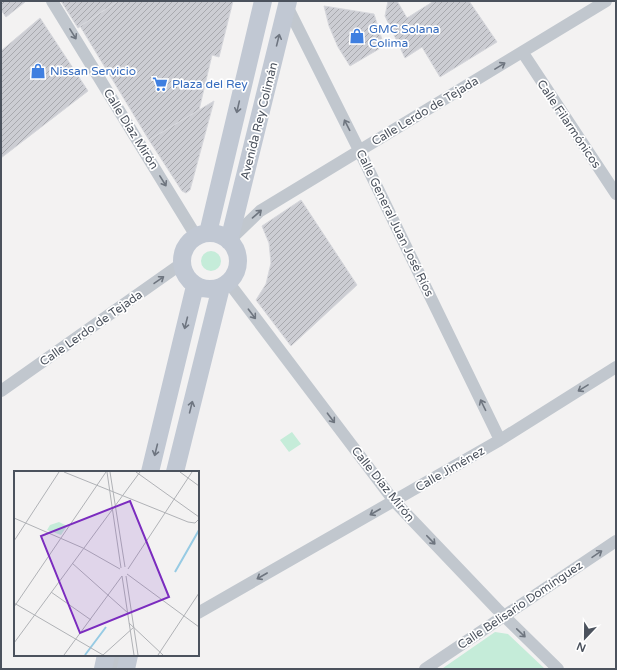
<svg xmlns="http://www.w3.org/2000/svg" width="617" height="670" font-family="'Varela Round',sans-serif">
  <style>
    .green { fill: #c5ecd9 }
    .building { fill: url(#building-hatch); stroke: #d6d7dc }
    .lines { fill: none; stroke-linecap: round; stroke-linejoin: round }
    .minor { stroke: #c1c7ce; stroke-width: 12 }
    .secondary { stroke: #c1c8d3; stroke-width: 18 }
    .oneway { stroke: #6e757f }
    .oneway2 { stroke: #6e7580 }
    .labels { text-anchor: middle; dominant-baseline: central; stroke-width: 3.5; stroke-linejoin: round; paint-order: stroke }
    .shop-label { font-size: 12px; fill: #366cbe; stroke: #fff; text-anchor: start }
    .street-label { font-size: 12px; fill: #4b525d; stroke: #fff }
    .inset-river { fill: none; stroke: #97cbe4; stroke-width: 2 }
    .inset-road { fill: none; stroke: #b0b2b6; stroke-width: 1 }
    .view { fill: #7b2cbf; fill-opacity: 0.15; stroke: #7b2cbf; stroke-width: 2 }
    .inset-edge { fill: none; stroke: #4b525d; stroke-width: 2 }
  </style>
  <defs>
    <pattern id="building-hatch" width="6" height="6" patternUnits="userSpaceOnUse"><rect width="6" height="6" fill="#cccdd3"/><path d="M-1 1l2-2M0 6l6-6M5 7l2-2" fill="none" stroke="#a8a9ae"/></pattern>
  </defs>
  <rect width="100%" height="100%" fill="#f3f2f2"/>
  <path class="green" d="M201 261a10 10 0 1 1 20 0a10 10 0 1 1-20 0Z
    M 292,432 L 301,444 L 289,452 L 280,440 Z
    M 495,632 L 508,634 L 545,669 L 443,668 Z"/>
  <path class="building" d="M 1,1 L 25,1 L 25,2 L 6,17 L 1,10 Z
    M 61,1 L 118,1 L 78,28 Z
    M 118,1 L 233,1 L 219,57 L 212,55 L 199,110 L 149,140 L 80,26 Z
    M 388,1 L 397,1 L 407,18 L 434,1 L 469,1 L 497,42 L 440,77 L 422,47 L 405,58 L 385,16 Z
    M 324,6 L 374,14 L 384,46 L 350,66 L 338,47 L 329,26 Z
    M 40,18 L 88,91 L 1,158 L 1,51 Z
    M 214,101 L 190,190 L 186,193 L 182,191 L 149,140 Z
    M 301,200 L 357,285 L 291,346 L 256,300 L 266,284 L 271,263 L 269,243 L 262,226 Z"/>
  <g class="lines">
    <path class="minor" d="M 52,1 L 196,236
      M 287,6 L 359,150 L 500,440
      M 523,53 L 616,194
      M 230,240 L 260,211 L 606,1
      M 229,283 L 394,501 L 497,609 L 558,669
      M 1,391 L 181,264
      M 198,613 L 500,440 L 616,367
      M 105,669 L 125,655
      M 425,669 L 616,541"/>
    <path class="secondary" d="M182 261a28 28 0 1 1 56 0a28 28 0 1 1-56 0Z
      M 208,233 L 263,1
      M 229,241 L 288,1
      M 150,472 L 195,286
      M 175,472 L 221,287
      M 103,669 L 106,655
      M 126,669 L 129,655"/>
  </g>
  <defs><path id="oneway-shaft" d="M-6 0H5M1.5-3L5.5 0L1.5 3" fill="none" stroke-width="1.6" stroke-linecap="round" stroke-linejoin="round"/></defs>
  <g class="oneway">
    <use href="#oneway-shaft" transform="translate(73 34) rotate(58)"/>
    <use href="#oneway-shaft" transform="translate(500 66) rotate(-31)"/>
    <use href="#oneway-shaft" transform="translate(347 125) rotate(-117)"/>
    <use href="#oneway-shaft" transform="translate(163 181) rotate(58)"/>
    <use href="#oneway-shaft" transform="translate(257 214) rotate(-41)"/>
    <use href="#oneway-shaft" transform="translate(159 280) rotate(-35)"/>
    <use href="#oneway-shaft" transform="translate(252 314) rotate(53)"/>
    <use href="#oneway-shaft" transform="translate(583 388) rotate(148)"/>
    <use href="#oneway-shaft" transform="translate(483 405) rotate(-116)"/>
    <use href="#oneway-shaft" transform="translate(331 418) rotate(53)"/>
    <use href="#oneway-shaft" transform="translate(375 512) rotate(150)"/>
    <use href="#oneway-shaft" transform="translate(431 540) rotate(46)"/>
    <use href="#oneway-shaft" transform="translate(597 554) rotate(-34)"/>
    <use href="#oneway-shaft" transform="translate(262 576) rotate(150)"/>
    <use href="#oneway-shaft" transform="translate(521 633) rotate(44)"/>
  </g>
  <g class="oneway2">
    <use href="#oneway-shaft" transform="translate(278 40) rotate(-76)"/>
    <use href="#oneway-shaft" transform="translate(238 107) rotate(103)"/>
    <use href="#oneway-shaft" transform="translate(186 323) rotate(104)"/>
    <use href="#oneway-shaft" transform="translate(191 407) rotate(-76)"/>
    <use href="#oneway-shaft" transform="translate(156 450) rotate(104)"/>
  </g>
  <defs>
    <g id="shop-bare" transform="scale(1.2)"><path d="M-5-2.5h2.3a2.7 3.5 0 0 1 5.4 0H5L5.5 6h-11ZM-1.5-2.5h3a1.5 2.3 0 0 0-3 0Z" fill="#3f7fe0" stroke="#fff" stroke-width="2.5" paint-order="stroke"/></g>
    <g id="supermarket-bare" transform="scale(1.2)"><path d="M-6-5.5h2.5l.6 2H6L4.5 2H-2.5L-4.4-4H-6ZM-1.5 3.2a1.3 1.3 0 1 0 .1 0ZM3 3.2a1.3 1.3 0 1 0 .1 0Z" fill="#3f7fe0" stroke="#fff" stroke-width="2.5" paint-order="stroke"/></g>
  </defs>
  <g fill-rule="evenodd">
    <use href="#shop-bare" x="357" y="36"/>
    <use href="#shop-bare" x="38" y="71"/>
    <use href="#supermarket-bare" x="160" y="84"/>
  </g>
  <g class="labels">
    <g class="shop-label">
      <text x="369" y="29">GMC Solana<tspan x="369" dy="14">Colima</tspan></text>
      <text x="50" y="71">Nissan Servicio</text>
      <text x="172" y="84">Plaza del Rey</text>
    </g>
    <g class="street-label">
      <text transform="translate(425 111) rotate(-31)">Calle Lerdo de Tejada</text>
      <text transform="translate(259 121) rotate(-76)">Avenida Rey Colimán</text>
      <text transform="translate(569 124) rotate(56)">Calle Filarmónicos</text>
      <text transform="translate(131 129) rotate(58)">Calle Díaz Mirón</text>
      <text transform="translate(395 223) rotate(64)">Calle General Juan José Ríos</text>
      <text transform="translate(91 328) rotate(-35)">Calle Lerdo de Tejada</text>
      <text transform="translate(450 469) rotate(-30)">Calle Jiménez</text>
      <text transform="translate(383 484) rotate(51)">Calle Díaz Mirón</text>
      <text transform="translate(520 605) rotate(-34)">Calle Belisario Domínguez</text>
    </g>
  </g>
  <g transform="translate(14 471)">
    <rect width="185" height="185" fill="#f3f2f2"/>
    <path d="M 45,51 L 53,55 L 47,64 L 33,59 L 36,54 Z" fill="#c5ecd9"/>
    <path class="inset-river" d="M 161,101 L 185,59M 71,184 L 92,156"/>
    <path class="inset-road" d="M 50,1 L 174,51 L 181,52 L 185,48M 93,1 L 107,97M 96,1 L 111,96M 122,1 L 185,46M 166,1 L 185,15M 0,47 L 69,77 L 106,98M 0,70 L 45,1M 58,92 L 114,142M 114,98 L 178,1M 113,103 L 185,156M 108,105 L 120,184M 112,105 L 124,184M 37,121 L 77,149M 0,132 L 89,184M 0,136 L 92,1M 115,152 L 149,184M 0,172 L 126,1M 50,184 L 108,105M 89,184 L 120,156M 144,184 L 185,122"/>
    <path class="view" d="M 116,30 L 155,126 L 66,162 L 27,65 Z"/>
    <rect width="185" height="185" class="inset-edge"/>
  </g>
  <rect width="617" height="670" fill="none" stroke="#4b525d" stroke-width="4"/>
  <g transform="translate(585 638) rotate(202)" stroke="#ffffff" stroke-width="3" paint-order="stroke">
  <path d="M0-3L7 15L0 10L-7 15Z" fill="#4b525d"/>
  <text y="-6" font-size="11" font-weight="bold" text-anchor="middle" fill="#4b525d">N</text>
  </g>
</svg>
